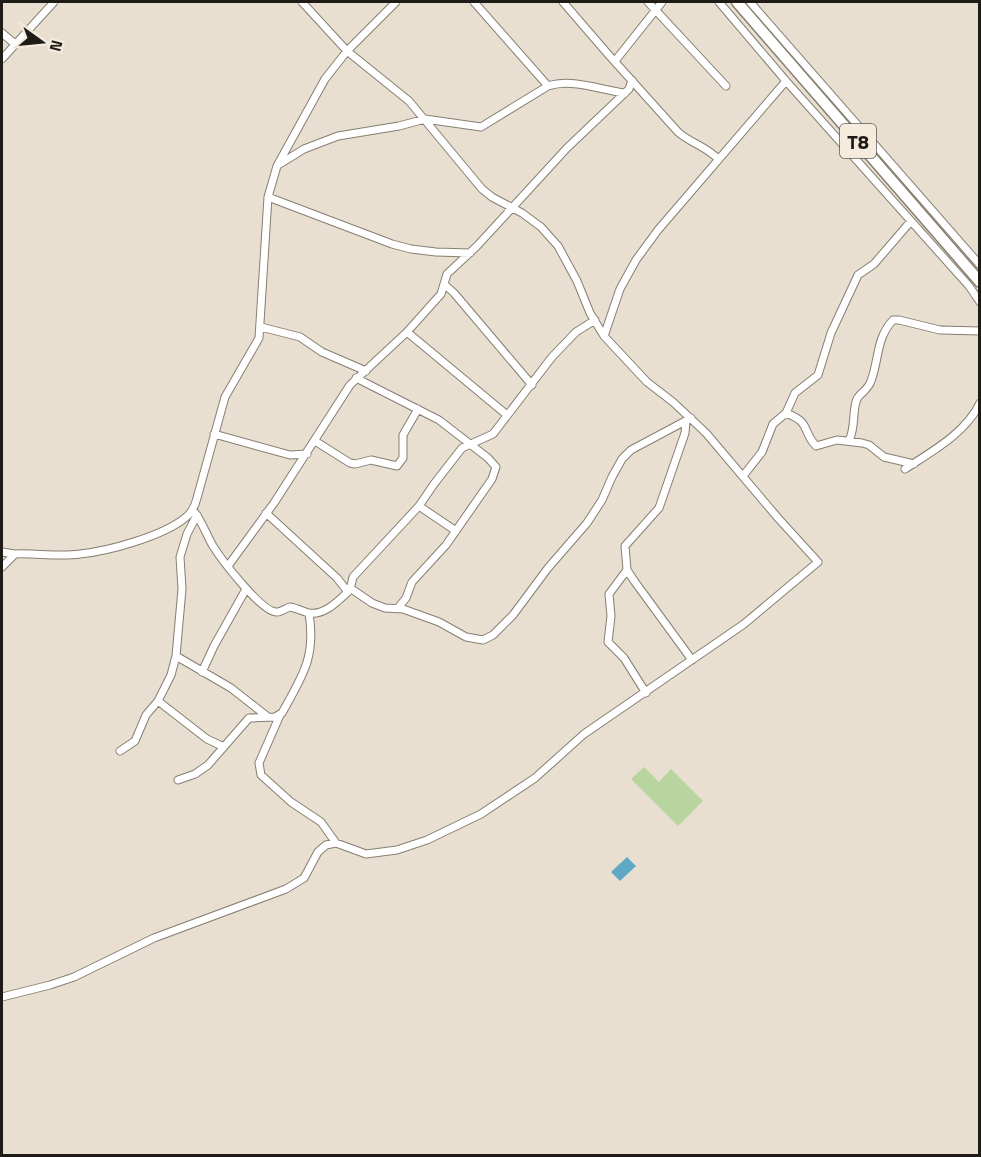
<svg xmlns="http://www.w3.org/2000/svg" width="981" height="1157" font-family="'Titillium Web',sans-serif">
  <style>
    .green { fill: #b8d5a0 }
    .water { fill: #60a9c6 }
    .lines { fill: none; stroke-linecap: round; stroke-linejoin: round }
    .minor-casing { stroke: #867e71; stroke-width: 9 }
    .highway-casing { stroke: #867e71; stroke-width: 13 }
    .minor { stroke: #fff; stroke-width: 7 }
    .highway { stroke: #fff; stroke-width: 10 }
    .labels { text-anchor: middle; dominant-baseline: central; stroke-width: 4.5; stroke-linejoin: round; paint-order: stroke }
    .shield { fill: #f5ecde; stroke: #5f5a53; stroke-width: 1.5 }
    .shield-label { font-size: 20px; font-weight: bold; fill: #1f1c17 }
  </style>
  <rect width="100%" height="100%" fill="#e8dfd1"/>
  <path class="green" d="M 644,767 L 659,782 L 671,769 L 703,801 L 678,826 L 631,779 Z"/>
  <path class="water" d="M 627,857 L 636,866 L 620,881 L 611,872 Z"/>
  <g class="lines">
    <g class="minor-casing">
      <path id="minor" d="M 474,2 L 548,86
        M 563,2 L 607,53 L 678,132 C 690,143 706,146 718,159
        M 648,2 L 726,86
        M 719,2 L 786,81 L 969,286 L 980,302
        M 750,2 L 980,265
        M 2,33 L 15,44
        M 2,59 L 54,2
        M 615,61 L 662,2
        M 278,165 L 304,149 L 338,136 L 399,126 L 425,119 L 481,127 L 548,86 C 573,78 600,90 625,93
        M 268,197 L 392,244 L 411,249 L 436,252 L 470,253
        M 444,284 L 454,293 L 532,385
        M 261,327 L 300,337 L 322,352 L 366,371
        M 407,332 L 507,415
        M 604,336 L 620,289 L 636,260 L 658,230 L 786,81
        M 356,378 L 439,420 L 488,458 L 496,467 L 492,479 L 446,545 L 412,582 L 406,598 L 398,608
        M 786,413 C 812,423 801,430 816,446 L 837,440 L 862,443 L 869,445 L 884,457 L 914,464
        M 686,422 L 685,433 L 659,508 L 625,546 L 627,570 L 635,582 L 692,660
        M 214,434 L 290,455 L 307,454
        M 315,441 L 350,463 L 355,464 L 371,460 L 397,466 L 403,458 L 403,435 L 418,409
        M 849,441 C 856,426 852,410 857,399 C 860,393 868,390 871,381 C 879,360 876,338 893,320 L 899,320 L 940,330 L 980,331
        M 905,469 C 931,452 966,433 980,403
        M 743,476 L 762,452 L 773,424 L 786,413 L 795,393 L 818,375 L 831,333 L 858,275 L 874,264 L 911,221
        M 419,506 L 456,531
        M 193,510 C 202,521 206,534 213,546 C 221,559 262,613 277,612 C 281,612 286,608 290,607 C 296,608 302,611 308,613 C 325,616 339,600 350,590 L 353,590 L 372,603 L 385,608 L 403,609 L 439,622 L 466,637 L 483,640 L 493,635 L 513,615 L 548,568 L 587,523 L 602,500 L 612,477 L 622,459 L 631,450 L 691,418
        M 266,513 L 337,578 L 348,592
        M 2,552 L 15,554
        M 228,566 L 274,503 L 350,385 L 407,332 L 441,294 L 447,274 L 477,246 L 567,148 L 629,89 L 632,80
        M 2,567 L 15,554 C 36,553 58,557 80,554 C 109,551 163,536 185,518 C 192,513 195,506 197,498 L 225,397 L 259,338 L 268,197 L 277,166 L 325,79 L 347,51 L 396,2
        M 627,570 L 609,594 L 611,616 L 608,642 L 624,658 L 646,693
        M 350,590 L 353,577 L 419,506 L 434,484 L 462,448 L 493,434 L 552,357 L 576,332 L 595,320
        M 176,656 L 231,688 L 268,717
        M 202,672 L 214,646 L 246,589
        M 158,701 L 207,739 L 224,747
        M 280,715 L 259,763 L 261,775 L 291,802 L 321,822 L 336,843
        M 120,751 L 135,741 L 146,715 L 158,701 L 171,675 L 176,656 L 182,589 L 180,557 L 187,534 L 197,515
        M 178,780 L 195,774 L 208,765 L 249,718 L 275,717 L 282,713 C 303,675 316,657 309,613
        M 2,997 L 50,985 L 74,977 L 154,938 L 286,889 L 304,878 L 318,852 L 326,845 L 336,843 L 366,854 L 397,850 L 427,840 L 481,814 L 535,778 L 584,734 L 744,624 L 818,562 L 778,518 L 706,433 L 673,402 L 647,382 L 604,336 L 590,313 L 577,281 L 558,246 L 541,227 L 522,213 L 492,197 L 482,189 L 409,101 L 347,51 L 302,2"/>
    </g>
    <g class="highway-casing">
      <path id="highway" d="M 737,2 L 980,282"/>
    </g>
    <use href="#minor" class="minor"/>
    <use href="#highway" class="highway"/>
  </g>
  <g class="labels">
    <rect class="shield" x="840" y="124" width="36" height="34" rx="4.5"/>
    <g class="shield-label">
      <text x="858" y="141">T8</text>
    </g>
  </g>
  <rect width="981" height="1157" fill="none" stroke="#1f1c17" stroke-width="6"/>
  <g transform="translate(42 42) rotate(105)" stroke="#f5ecde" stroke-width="4.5" paint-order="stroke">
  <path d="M0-4.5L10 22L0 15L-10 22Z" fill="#1f1c17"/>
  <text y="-9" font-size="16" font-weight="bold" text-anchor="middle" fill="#1f1c17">N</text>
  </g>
</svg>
